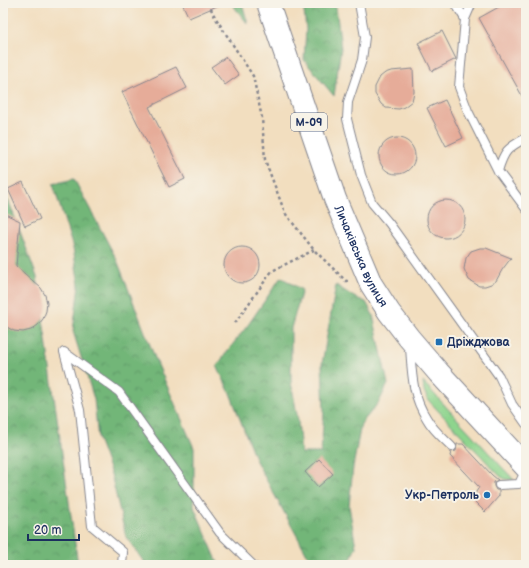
<svg xmlns="http://www.w3.org/2000/svg" width="529" height="568" font-family="'Balsamiq Sans',sans-serif">
  <style>
    .grass { fill: #8ed48d; stroke: #548276 }
    .forest { fill: url(#forest-crowns); stroke: #46726b }
    .building { fill: #e6ac99 }
    .lines { fill: none; stroke-linecap: round; stroke-linejoin: round }
    .service-casing { stroke: #86868e; stroke-width: 10 }
    .primary-casing { stroke: #86868e; stroke-width: 24 }
    .path { stroke: #86868e; stroke-width: 2.5; stroke-dasharray: 3 3; stroke-linecap: butt }
    .service { stroke: #fff; stroke-width: 8 }
    .primary { stroke: #fff; stroke-width: 22 }
    .poi-dot { fill: #1f6fb2; stroke: #f7f3e8; stroke-width: 1.5 }
    .labels { text-anchor: middle; dominant-baseline: central; stroke-width: 4; stroke-linejoin: round; paint-order: stroke }
    .shield { fill: #f7f3e8; stroke: #5d6a87; stroke-width: 1 }
    .shield-label { font-size: 11px; font-weight: bold; fill: #1b2f5e }
    .street-label { font-size: 12px; fill: #1b2f5e; stroke: #f7f3e8 }
    .poi-label { font-size: 12px; font-weight: bold; fill: #1b2f5e; stroke: #f7f3e8; text-anchor: start }
  </style>
  <defs>
    <pattern id="forest-crowns" width="20" height="18" patternUnits="userSpaceOnUse"><rect width="20" height="18" fill="#72b678"/><path d="M2 6a3 3 0 1 1 6 0M12 15a3 3 0 1 1 6 0" fill="none" stroke="#5d9466"/></pattern>
  </defs>
  <rect width="100%" height="100%" fill="#f7f3e8"/>
  <filter id="ink" filterUnits="userSpaceOnUse"><feTurbulence type="fractalNoise" baseFrequency=".025" numOctaves="2"/><feDisplacementMap in="SourceGraphic" scale="8" xChannelSelector="R" yChannelSelector="G"/><feConvolveMatrix kernelMatrix="1 2 1 2 8 2 1 2 1" color-interpolation-filters="sRGB"/></filter>
  <filter id="wash" filterUnits="userSpaceOnUse"><feTurbulence type="fractalNoise" baseFrequency=".012" numOctaves="4" result="noise"/><feDisplacementMap in="SourceGraphic" scale="16" xChannelSelector="R" yChannelSelector="G"/><feGaussianBlur stdDeviation="0.9" result="paint"/><feColorMatrix in="noise" values="0 0 0 0 0 0 0 0 0 0 0 0 0 0 0 0 0 1.4 0 .05"/><feComposite in="paint" operator="in"/></filter>
  <g filter="url(#wash)">
    <rect width="100%" height="100%" fill="#f2debf"/>
    <path class="grass" d="M 423,382 L 514,480 L 505,479 L 500,476 L 429,401 L 424,391 Z"/>
    <path class="forest" d="M 231,3 L 242,3 L 248,24 Z
      M 303,3 L 333,3 L 336,7 L 341,48 L 334,96 L 304,60 L 306,29 Z
      M 74,179 L 117,260 L 155,358 L 194,448 L 194,507 L 219,565 L 146,565 L 126,537 L 111,474 L 98,439 L 94,399 L 73,331 L 79,285 L 73,248 L 53,184 Z
      M 3,192 L 9,202 L 37,277 L 78,565 L 3,565 Z
      M 281,277 L 302,290 L 291,328 L 291,382 L 298,420 L 301,453 L 321,453 L 324,411 L 322,364 L 336,285 L 354,297 L 366,302 L 373,315 L 388,384 L 379,402 L 361,424 L 353,467 L 349,506 L 356,547 L 348,565 L 316,565 L 308,556 L 256,461 L 230,393 L 217,366 L 229,349 L 248,325 Z"/>
    <g id="blocks">
      <path class="building" d="M 182,3 L 224,3 L 189,18 Z
        M 506,3 L 526,3 L 526,103 L 479,18 Z
        M 442,31 L 456,59 L 432,71 L 418,43 Z
        M 226,57 L 239,75 L 225,85 L 211,67 Z
        M 176,67 L 187,88 L 149,107 L 185,179 L 169,187 L 122,92 Z
        M 413,69 L 414,92 L 412,101 L 404,107 L 399,109 L 386,108 L 381,104 L 375,94 L 375,87 L 380,77 L 385,73 L 391,71 Z
        M 445,100 L 463,138 L 446,146 L 427,108 Z
        M379 156a18 18 0 1 1 36 0a18 18 0 1 1-36 0Z
        M 23,182 L 40,219 L 25,226 L 8,189 Z
        M427 219a19 19 0 1 1 38 0a19 19 0 1 1-38 0Z
        M 3,213 L 20,221 L 16,266 L 41,288 L 45,295 L 47,303 L 46,311 L 43,319 L 38,325 L 31,330 L 23,332 L 14,331 L 3,325 Z
        M224 265a18 18 0 1 1 36 0a18 18 0 1 1-36 0Z
        M 480,248 L 486,248 L 511,258 L 502,270 L 496,281 L 491,284 L 485,286 L 479,286 L 469,280 L 464,269 L 466,258 L 471,251 Z
        M 457,444 L 463,444 L 492,475 L 498,480 L 494,482 L 494,486 L 496,490 L 499,490 L 499,496 L 485,512 L 472,499 L 479,487 L 450,456 L 451,452 L 456,451 Z
        M 319,459 L 333,474 L 318,487 L 305,472 Z"/>
    </g>
  </g>
  <g filter="url(#ink)">
    <use href="#blocks" fill-opacity="0" stroke="#86868e" stroke-width="1"/>
    <g class="lines">
      <g class="service-casing">
        <path id="service" d="M 359,3 L 365,37 L 362,60 L 348,102 L 347,119 L 361,175 L 372,203 L 389,223 L 499,376 L 512,404 L 526,424
          M 455,3 L 465,19
          M 472,3 L 465,19 L 459,87 L 468,111 L 498,171 L 526,209
          M 498,171 C 504,151 507,148 526,138
          M 410,347 C 412,374 412,396 427,419 C 433,430 444,439 452,447
          M 499,485 L 519,484 L 526,469
          M 122,565 L 123,552 L 92,526 L 80,410 L 64,352 L 119,392 L 220,533 L 253,565"/>
      </g>
      <g class="primary-casing">
        <g id="primary">
          <path id="s1" d="M 268,3 L 335,199 L 371,284 L 389,312 L 409,338 L 439,373 L 526,467"/>
        </g>
      </g>
      <path class="path" d="M 208,3 L 215,17 L 253,76 L 262,118 L 265,160 L 285,213 L 314,250 L 346,281 L 349,281
        M 235,323 L 272,271 L 314,250"/>
      <use href="#service" class="service"/>
      <use href="#primary" class="primary"/>
    </g>
  </g>
  <g class="poi-dot">
    <rect x="435" y="338" width="8" height="8" rx="2"/>
    <circle cx="487" cy="495" r="4"/>
  </g>
  <g class="labels">
    <rect class="shield" x="291" y="113" width="36" height="18" rx="3"/>
    <g class="shield-label">
      <text x="309" y="122">М-09</text>
    </g>
    <g class="street-label">
      <text stroke="none"><textPath href="#s1" startOffset="270">Личаківська вулиця</textPath></text>
    </g>
    <g class="poi-label">
      <text x="447" y="342">Дріжджова</text>
      <text x="479" y="495" text-anchor="end">Укр-Петроль</text>
    </g>
  </g>
  <rect width="529" height="568" fill="none" stroke="#f7f3e8" stroke-width="16"/>
  <path d="M28 534v6h51v-6" fill="none" stroke="#1b2f5e" stroke-width="2"/>
  <text x="34" y="534" font-size="12" fill="#1b2f5e" stroke="#f7f3e8" stroke-width="3" paint-order="stroke">20 m</text>
</svg>
